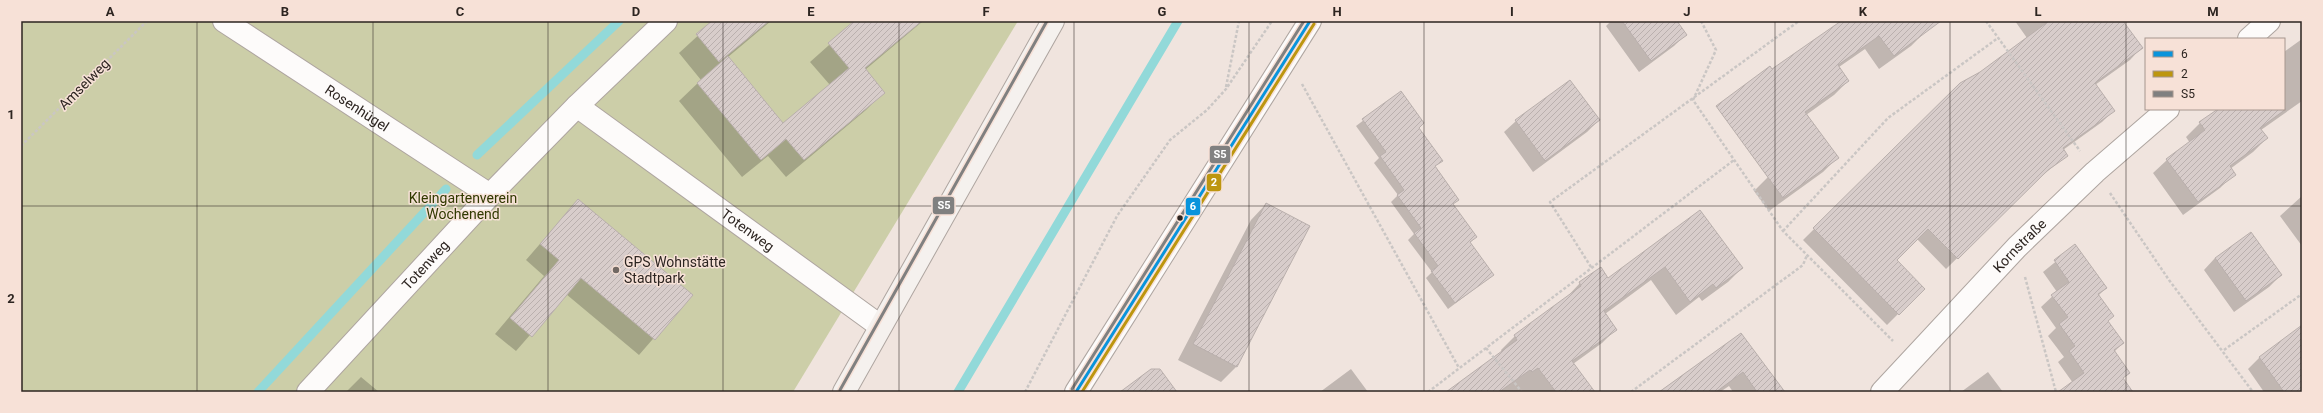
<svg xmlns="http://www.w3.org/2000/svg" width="2323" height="413" font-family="Roboto,sans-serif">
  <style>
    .green { fill: #cccea8 }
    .shadow { fill: #0003 }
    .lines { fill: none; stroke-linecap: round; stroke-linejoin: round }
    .stream { stroke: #92d9d9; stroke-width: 9 }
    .building { fill: url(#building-hatch); stroke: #b9afac }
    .minor-casing { stroke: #aea5a0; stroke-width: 24 }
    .secondary-casing { stroke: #aea5a0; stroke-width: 24 }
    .path { stroke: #cac6c4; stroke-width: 2.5; stroke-dasharray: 3 2; stroke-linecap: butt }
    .minor { stroke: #fdfbfa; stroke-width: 22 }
    .secondary { stroke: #f5f1ee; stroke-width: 22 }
    .bus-1-casing { stroke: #f7e1d7; stroke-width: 6 }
    .bus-2-casing { stroke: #f7e1d7; stroke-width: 6 }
    .bus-3-casing { stroke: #f7e1d7; stroke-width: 6 }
    .bus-1 { stroke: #0994dc; stroke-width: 3 }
    .bus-2 { stroke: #bd960f; stroke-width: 3 }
    .bus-3 { stroke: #808080; stroke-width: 3 }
    .grid { fill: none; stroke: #2d2521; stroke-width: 1; stroke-opacity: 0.55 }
    .bus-dot { fill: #2d2521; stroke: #f7e1d7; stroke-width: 1.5 }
    .poi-dot { fill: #716863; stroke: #f7e1d7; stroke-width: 1.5 }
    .labels { text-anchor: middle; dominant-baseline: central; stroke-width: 3; stroke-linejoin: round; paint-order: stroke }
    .street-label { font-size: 14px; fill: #2d2521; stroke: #f7e1d7 }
    .park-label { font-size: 14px; fill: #313900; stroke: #f7e1d7 }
    .poi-label { font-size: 14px; fill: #2d2521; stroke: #f7e1d7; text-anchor: start }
    .line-badge { stroke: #f7e1d7; stroke-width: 1.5 }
    .badge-label { font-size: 11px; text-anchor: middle; font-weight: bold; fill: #fff }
    .neatline { fill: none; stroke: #2d2521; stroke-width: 1.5 }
    .grid-label { font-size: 13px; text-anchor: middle; font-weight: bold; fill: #2d2521 }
  </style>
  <defs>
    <pattern id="building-hatch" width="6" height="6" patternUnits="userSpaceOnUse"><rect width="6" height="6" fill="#d8cdcb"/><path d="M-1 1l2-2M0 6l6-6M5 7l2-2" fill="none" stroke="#bab0ae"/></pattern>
  </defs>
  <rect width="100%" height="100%" fill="#f0e4de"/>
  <path class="green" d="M 21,21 L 1018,21 L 793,392 L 21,392 Z"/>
  <path class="shadow" d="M 714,21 L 771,21 L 728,57 L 783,124 L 830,85 L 810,62 L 856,21 L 923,21 L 865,70 L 884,92 L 866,110 L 786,177 L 768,156 L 742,177 L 679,101 L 701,80 L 679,53 Z
    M 1611,21 L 1676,21 L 1685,35 L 1674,46 L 1639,72 L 1606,26 Z
    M 1861,21 L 1917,21 L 1925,32 L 1911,46 L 1879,69 L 1865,49 L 1839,67 L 1848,81 L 1834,95 L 1806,115 L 1837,158 L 1823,172 L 1769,211 L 1754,191 L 1768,177 L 1745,94 Z
    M 2015,21 L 2121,21 L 2141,48 L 2130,60 L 2095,85 L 2113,111 L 2102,122 L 2063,150 L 2067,155 L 2036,181 L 1946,269 L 1917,239 L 1895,260 L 1923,289 L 1887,325 L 1803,240 L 1960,84 L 1980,73 L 2027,38 Z
    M 2302,39 L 2302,101 L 2261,130 L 2267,138 L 2253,152 L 2230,169 L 2234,174 L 2220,188 L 2183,215 L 2153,173 L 2167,160 L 2190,143 L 2186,137 L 2200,123 L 2219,109 L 2284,109 L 2284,52 Z
    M 1401,92 L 1418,128 L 1441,160 L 1434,167 L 1458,199 L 1452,205 L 1475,237 L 1470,243 L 1493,275 L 1448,309 L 1426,278 L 1432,272 L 1408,240 L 1414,234 L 1391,202 L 1398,195 L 1374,163 L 1379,158 L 1356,126 Z
    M 1599,120 L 1587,132 L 1533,172 L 1504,132 L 1516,121 Z
    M 2302,196 L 2302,246 L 2280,216 Z
    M 578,200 L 691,295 L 639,355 L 566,294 L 516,351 L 495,334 L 544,276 L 526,260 Z
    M 1266,204 L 1309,226 L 1236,367 L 1221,382 L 1178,360 L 1251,220 Z
    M 1700,211 L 1742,268 L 1728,282 L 1702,301 L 1699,297 L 1676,315 L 1651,280 L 1605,314 L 1616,329 L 1602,343 L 1573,364 L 1594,392 L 1448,392 L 1502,352 L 1501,350 L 1515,336 L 1566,298 L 1580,283 L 1600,268 L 1608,279 Z
    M 2075,246 L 2106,288 L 2098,296 L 2113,316 L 2107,322 L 2123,343 L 2114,352 L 2129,372 L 2122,379 L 2131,392 L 2064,392 L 2073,383 L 2058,362 L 2064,357 L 2048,336 L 2056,328 L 2041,307 L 2057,292 L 2043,272 Z
    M 2215,258 L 2281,275 L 2269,287 L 2234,312 L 2204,270 Z
    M 2302,327 L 2302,392 L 2264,392 L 2248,369 L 2259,358 Z
    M 1741,334 L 1783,392 L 1733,392 L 1729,386 L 1720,392 L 1659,392 Z
    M 1351,369 L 1368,392 L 1320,392 Z
    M 1988,372 L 2003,392 L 1961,392 Z
    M 361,377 L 379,392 L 346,392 Z"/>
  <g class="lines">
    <path class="stream" d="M 477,155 L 619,21
      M 258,392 L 446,189
      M 958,392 L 1178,21"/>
  </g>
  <path class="building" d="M 712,21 L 769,21 L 719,62 L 696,34 Z
    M 854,21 L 922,21 L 865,68 L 885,93 L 804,160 L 786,139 L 761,160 L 697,83 L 728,56 L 783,123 L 849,68 L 828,43 Z
    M 1622,21 L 1677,21 L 1687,35 L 1651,61 Z
    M 1841,21 L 1941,21 L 1894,56 L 1879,36 L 1838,65 L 1849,81 L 1805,112 L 1839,158 L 1783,198 L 1716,106 L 1770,66 L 1772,69 Z
    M 2049,21 L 2123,21 L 2143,48 L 2095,83 L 2115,111 L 2063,148 L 2068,156 L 2048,170 L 1958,259 L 1928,229 L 1897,260 L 1925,289 L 1899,315 L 1813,228 L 1960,83 L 1980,72 Z
    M 1570,80 L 1600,120 L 1545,161 L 1515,120 Z
    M 1401,91 L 1424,123 L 1419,128 L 1443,161 L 1435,166 L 1459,200 L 1453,204 L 1477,237 L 1470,242 L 1494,275 L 1455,303 L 1431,271 L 1438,266 L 1414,233 L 1421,228 L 1397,195 L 1404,190 L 1380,156 L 1386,152 L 1362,119 Z
    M 2218,109 L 2286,109 L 2260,128 L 2268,138 L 2230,166 L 2236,175 L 2198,202 L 2166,159 L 2205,130 L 2199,122 Z
    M 578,199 L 693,295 L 655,340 L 581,278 L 532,337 L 510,318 L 559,260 L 540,244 Z
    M 1266,203 L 1310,226 L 1237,367 L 1193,344 Z
    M 1700,210 L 1743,268 L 1716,288 L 1713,284 L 1690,302 L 1665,267 L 1604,311 L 1617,330 L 1572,361 L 1595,392 L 1556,392 L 1538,368 L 1532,372 L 1530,370 L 1499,392 L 1446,392 L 1517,340 L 1514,335 L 1581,286 L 1579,282 L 1601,267 L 1608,278 Z
    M 2251,232 L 2282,275 L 2246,301 L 2215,258 Z
    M 2075,244 L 2107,288 L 2098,294 L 2114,316 L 2108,321 L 2124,343 L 2114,350 L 2130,373 L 2123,378 L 2133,392 L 2058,392 L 2084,373 L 2069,351 L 2075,346 L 2059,324 L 2068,317 L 2051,295 L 2069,282 L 2054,260 Z
    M 2302,325 L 2302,392 L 2284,392 L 2259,357 Z
    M 1741,333 L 1785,392 L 1757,392 L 1743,372 L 1716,392 L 1659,392 Z
    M 1151,369 L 1160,369 L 1177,392 L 1120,392 Z"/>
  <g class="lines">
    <g class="minor-casing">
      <g id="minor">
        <path id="s1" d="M 224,21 L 490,195"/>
        <path d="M 2249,39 L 2269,21"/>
        <path id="s2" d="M 577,106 L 880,326"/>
        <path id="s3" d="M 308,392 L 490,195 L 577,106 L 666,21"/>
        <path d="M 1076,392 L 1310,21"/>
        <path id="s4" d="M 1882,392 L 2017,247 L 2095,172 L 2168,109"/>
      </g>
    </g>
    <g class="secondary-casing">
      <path id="secondary" d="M 844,392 L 1053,21"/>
    </g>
    <path class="path" d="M 1701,21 L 1716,50 L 1693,100 L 1783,231 L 1893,341
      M 1986,21 L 2080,151
      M 1302,84 L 1459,368
      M 1226,87 L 1239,21
      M 21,146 L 147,21
      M 2110,193 L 2169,280 L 2253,392
      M 1783,231 L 1888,118 L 1998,38
      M 1591,267 L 1550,202 L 1799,21
      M 2025,277 L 2056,392
      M 1486,348 L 1522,392
      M 2224,350 L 2302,294
      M 1025,392 L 1117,216 L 1170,140 L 1207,110 L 1226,89 L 1272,21
      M 1428,392 L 1734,160
      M 1631,392 L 1803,265 L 1807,255"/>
    <use href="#minor" class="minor"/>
    <use href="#secondary" class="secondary"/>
    <g class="bus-1-casing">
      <path id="bus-1" d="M 1076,392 L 1310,21"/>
    </g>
    <g class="bus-2-casing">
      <path id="bus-2" d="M 1082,392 L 1314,24"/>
    </g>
    <g class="bus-3-casing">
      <path id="bus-3" d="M 1072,389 L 1304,21
        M 840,390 L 1047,21"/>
    </g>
    <use href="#bus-1" class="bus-1"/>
    <use href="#bus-2" class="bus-2"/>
    <use href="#bus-3" class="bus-3"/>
  </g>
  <path class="grid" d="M 197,21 L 197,392M 373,21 L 373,392M 548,21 L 548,392M 723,21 L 723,392M 899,21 L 899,392M 1074,21 L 1074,392M 1249,21 L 1249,392M 1424,21 L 1424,392M 1600,21 L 1600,392M 1775,21 L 1775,392M 1950,21 L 1950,392M 2126,21 L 2126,392M 21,206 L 2302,206"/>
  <circle class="bus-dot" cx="1180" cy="218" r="3.5"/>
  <circle class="poi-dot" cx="616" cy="270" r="4"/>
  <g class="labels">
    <g class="street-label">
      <text transform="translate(84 84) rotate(-45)">Amselweg</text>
      <text stroke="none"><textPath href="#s1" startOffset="159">Rosenhügel</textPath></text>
      <text stroke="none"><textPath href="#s2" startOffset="211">Totenweg</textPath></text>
      <text stroke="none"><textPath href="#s4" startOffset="201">Kornstraße</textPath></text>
      <text stroke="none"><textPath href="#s3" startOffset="173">Totenweg</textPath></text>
    </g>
    <g class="park-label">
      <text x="463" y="198">Kleingartenverein<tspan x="463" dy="16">Wochenend</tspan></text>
    </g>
    <g class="poi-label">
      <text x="624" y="262">GPS Wohnstätte<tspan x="624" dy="16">Stadtpark</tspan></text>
    </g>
  </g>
  <g class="line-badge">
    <rect x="1209" y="145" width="22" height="19" rx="4" fill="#808080"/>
    <rect x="1206" y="173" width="16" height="19" rx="4" fill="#bd960f"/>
    <rect x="932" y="196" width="23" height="19" rx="4" fill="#808080"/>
    <rect x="1185" y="197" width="16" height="19" rx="4" fill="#0994dc"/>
  </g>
  <g class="badge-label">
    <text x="1220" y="158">S5</text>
    <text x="1214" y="186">2</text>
    <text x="944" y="209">S5</text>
    <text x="1193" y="210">6</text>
  </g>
  <rect width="2323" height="413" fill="none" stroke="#f7e1d7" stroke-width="44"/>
  <rect x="2145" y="38" width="140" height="72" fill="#f7e1d7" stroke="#a6968e"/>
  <rect x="2153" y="51" width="20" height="6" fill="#0994dc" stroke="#a6968e"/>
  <text x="2181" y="58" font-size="12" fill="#2d2521">6</text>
  <rect x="2153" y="71" width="20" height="6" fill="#bd960f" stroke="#a6968e"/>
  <text x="2181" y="78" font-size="12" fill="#2d2521">2</text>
  <rect x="2153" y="91" width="20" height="6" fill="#808080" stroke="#a6968e"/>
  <text x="2181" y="98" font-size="12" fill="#2d2521">S5</text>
  <rect x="22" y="22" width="2279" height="369" class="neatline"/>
  <g class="grid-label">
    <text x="110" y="16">A</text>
    <text x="285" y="16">B</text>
    <text x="460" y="16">C</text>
    <text x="636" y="16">D</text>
    <text x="811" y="16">E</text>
    <text x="986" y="16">F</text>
    <text x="1162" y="16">G</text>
    <text x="1337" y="16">H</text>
    <text x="1512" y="16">I</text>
    <text x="1687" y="16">J</text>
    <text x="1863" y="16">K</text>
    <text x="2038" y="16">L</text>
    <text x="2213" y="16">M</text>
    <text x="11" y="119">1</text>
    <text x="11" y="303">2</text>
  </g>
</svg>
